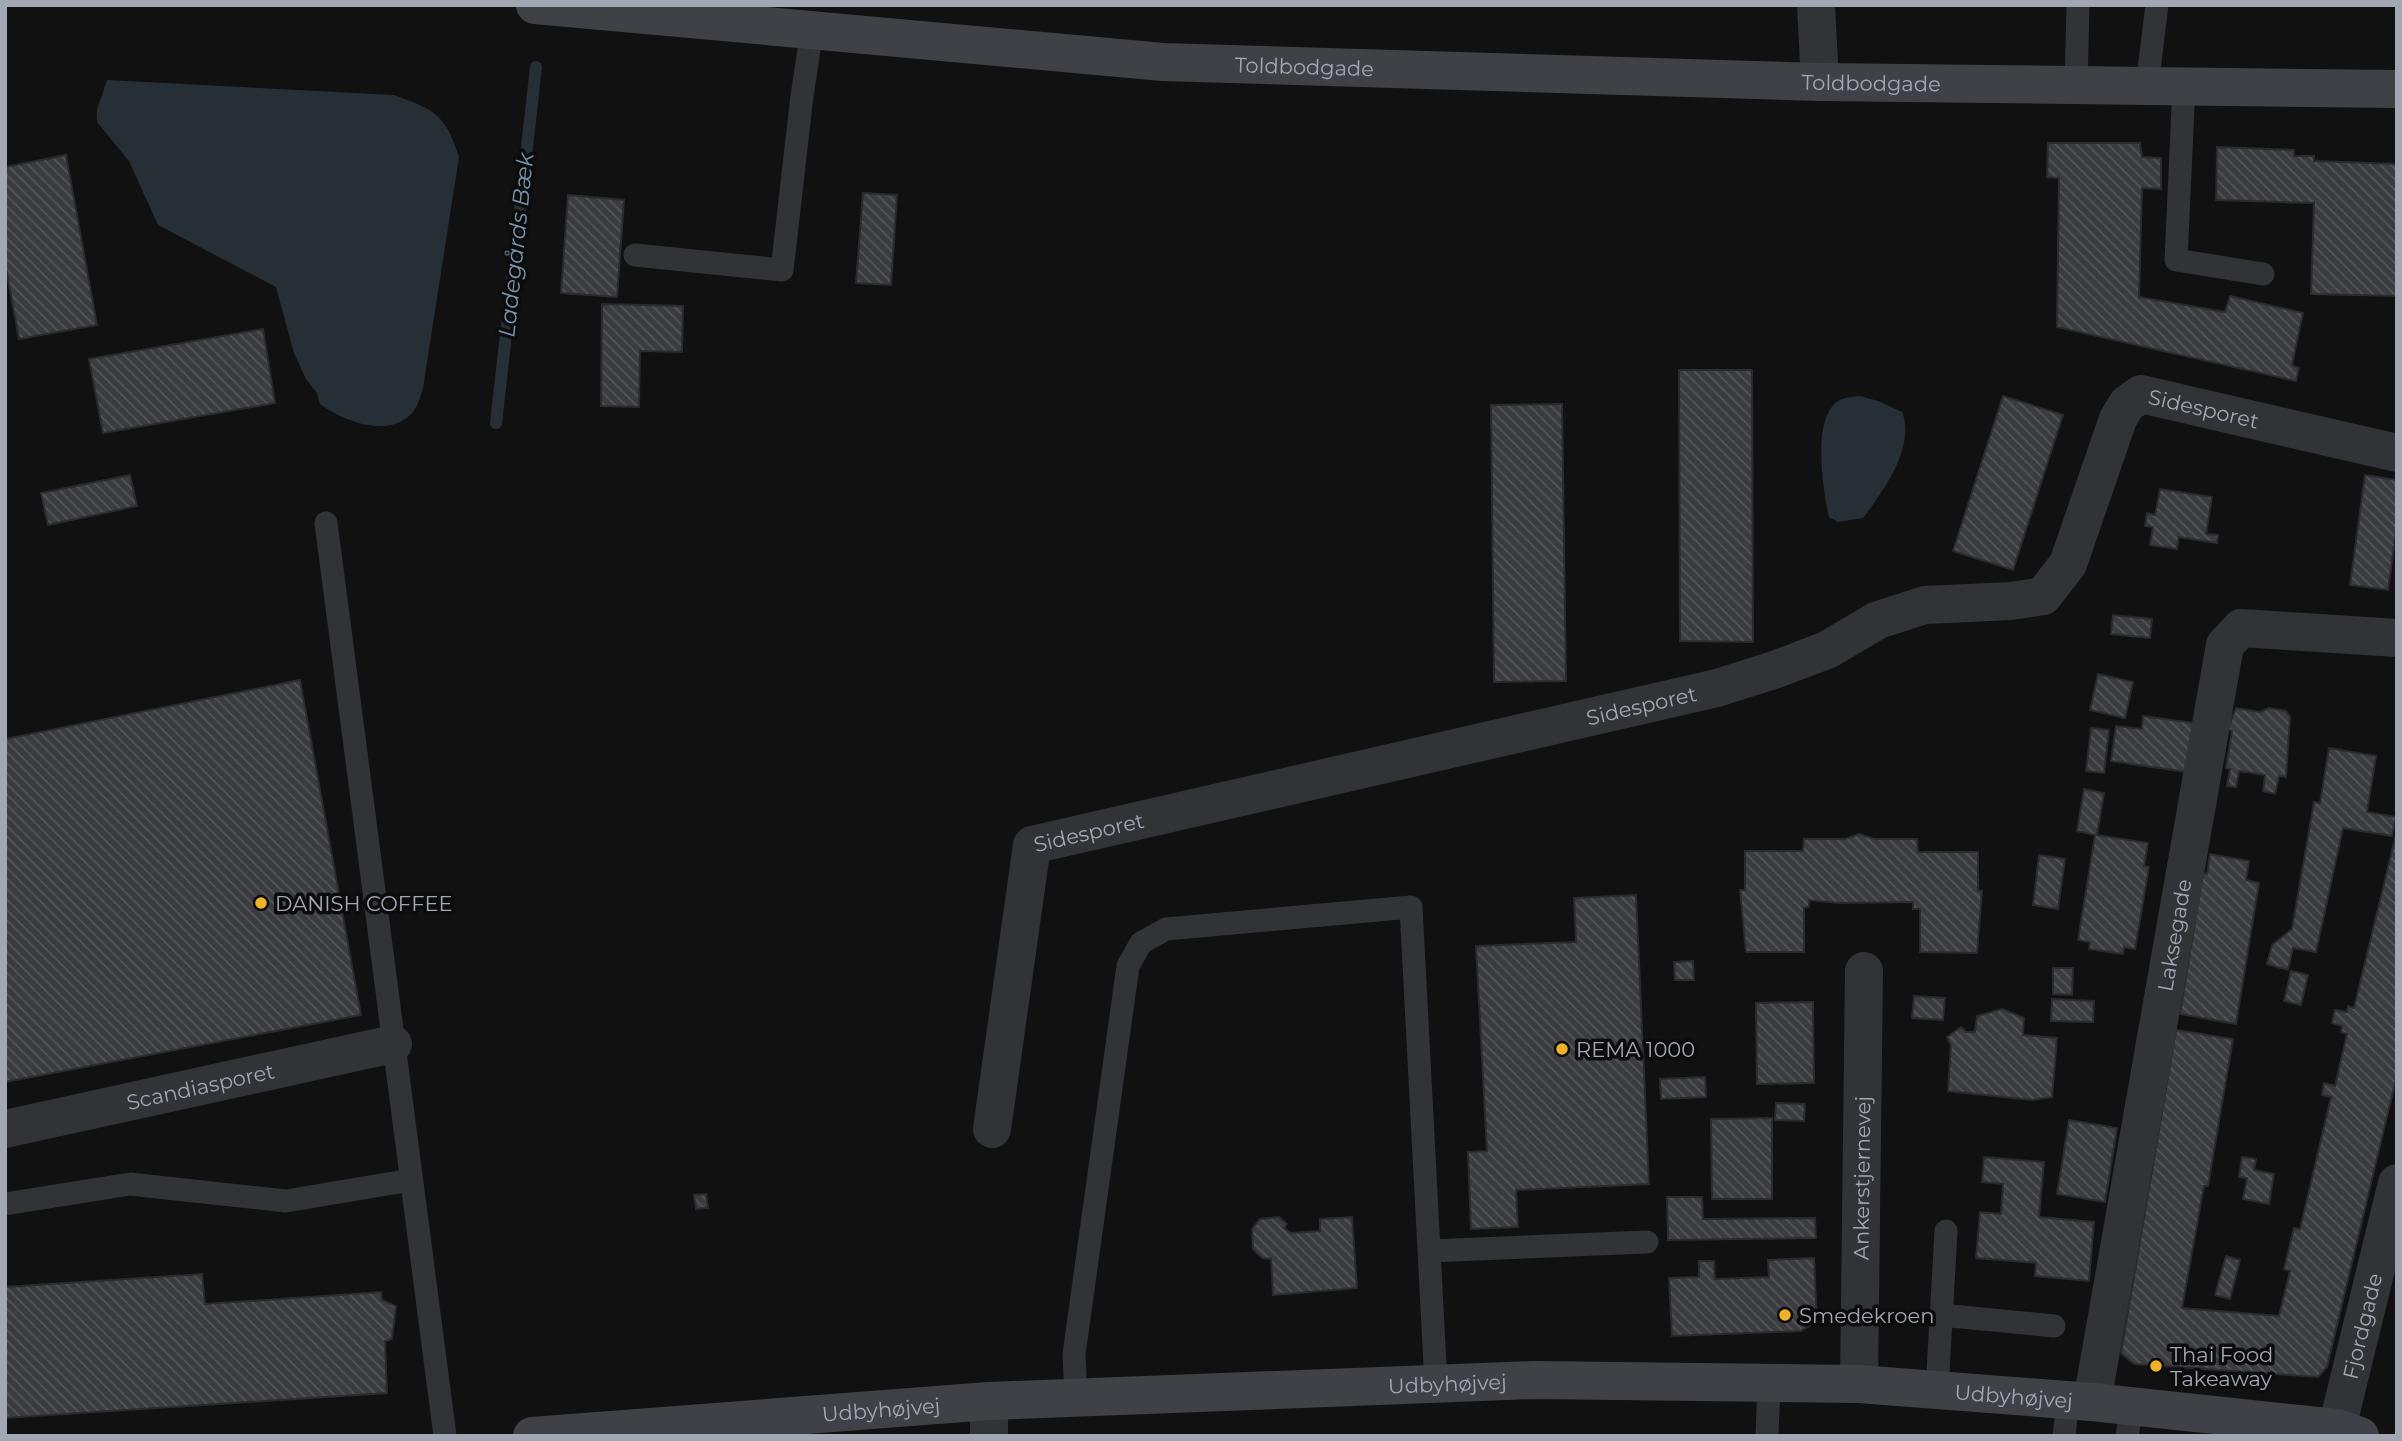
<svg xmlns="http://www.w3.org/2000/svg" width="2402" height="1441" font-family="Montserrat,sans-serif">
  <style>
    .water { fill: #272f36 }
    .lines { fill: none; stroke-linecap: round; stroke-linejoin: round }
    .stream { stroke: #272f36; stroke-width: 12 }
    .building { fill: url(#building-back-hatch); stroke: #2b2b2e; stroke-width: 2 }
    .lane { stroke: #323337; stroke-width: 23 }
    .street { stroke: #323337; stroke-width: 38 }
    .secondary { stroke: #404147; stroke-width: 38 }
    .poi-dot { fill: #f0b22b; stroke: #0c0c0d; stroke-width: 2.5 }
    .labels { text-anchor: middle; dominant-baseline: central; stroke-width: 7; stroke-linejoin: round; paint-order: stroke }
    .street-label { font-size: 21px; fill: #a2a7b3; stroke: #0c0c0d }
    .poi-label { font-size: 21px; fill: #a2a7b3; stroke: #0c0c0d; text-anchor: start }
    .water-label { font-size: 23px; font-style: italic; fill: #7994ae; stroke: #0c0c0d }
  </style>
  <defs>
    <pattern id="building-back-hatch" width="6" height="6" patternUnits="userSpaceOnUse" patternTransform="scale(1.75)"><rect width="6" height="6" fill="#3b3c3f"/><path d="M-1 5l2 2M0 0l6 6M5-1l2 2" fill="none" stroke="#545558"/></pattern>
  </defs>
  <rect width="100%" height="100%" fill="#111112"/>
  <path class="water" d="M 107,80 L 394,95 C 435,110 445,114 459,157 L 423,388 C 420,398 417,410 408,417 C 383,437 342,420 320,404 L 317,393 L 306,379 L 294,353 L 276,287 L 158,225 L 129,161 L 97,122 L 97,110 Z
    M 1860,396 L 1878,401 L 1902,412 C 1916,446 1883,492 1863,518 L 1838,522 L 1829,517 C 1823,490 1814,432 1831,408 C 1837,398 1849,397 1860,396 Z"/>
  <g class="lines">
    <path class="stream" d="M 496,423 L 536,67"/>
  </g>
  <path class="building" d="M 2048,143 L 2140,143 L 2142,157 L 2161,158 L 2161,189 L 2142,188 L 2139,297 L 2225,312 L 2230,296 L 2303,313 L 2292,365 L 2299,368 L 2296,381 L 2057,327 L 2059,178 L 2047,177 Z
    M 2217,147 L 2294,150 L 2294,156 L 2314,156 L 2314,161 L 2397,164 L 2397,296 L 2311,294 L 2314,203 L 2216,200 Z
    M 66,155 L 97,325 L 19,339 L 5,263 L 5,167 Z
    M 863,193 L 897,195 L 891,285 L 856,283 Z
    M 568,195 L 624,200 L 617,297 L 561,293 Z
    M 602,304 L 683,306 L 682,352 L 640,351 L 639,407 L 601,406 Z
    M 263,329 L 275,403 L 103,433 L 89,359 Z
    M 1679,370 L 1752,370 L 1753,642 L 1680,641 Z
    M 2003,396 L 2063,415 L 2013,570 L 1953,551 Z
    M 1562,404 L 1566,681 L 1494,682 L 1491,405 Z
    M 130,475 L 137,506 L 48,525 L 41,493 Z
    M 2365,475 L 2397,480 L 2397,524 L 2388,590 L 2350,585 Z
    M 2160,489 L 2212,497 L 2206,534 L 2218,535 L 2217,543 L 2179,537 L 2177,549 L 2150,545 L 2153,527 L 2145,526 L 2147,513 L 2155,515 Z
    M 2113,615 L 2152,619 L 2150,638 L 2111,634 Z
    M 2098,674 L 2133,682 L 2125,718 L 2090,710 Z
    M 300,680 L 361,1015 L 5,1082 L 5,739 Z
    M 2236,708 L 2260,712 L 2269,708 L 2286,711 L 2290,717 L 2286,777 L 2279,776 L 2275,794 L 2263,791 L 2265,775 L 2239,771 L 2236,787 L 2227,786 L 2230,769 L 2226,768 L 2232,731 L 2228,729 Z
    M 2143,716 L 2194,723 L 2187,772 L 2111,761 L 2116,726 L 2142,729 Z
    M 2091,728 L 2109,730 L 2104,773 L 2086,771 Z
    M 2329,748 L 2376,756 L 2367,812 L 2396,817 L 2392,836 L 2343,828 L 2316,952 L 2293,948 L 2288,970 L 2267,964 L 2272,945 L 2292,929 L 2314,802 L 2320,803 Z
    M 2084,789 L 2104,793 L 2097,835 L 2148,843 L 2144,866 L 2149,867 L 2135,949 L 2124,947 L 2123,954 L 2089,949 L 2090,942 L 2078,940 L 2095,835 L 2077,831 Z
    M 2397,830 L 2397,1075 L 2327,1367 L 2318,1377 L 2134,1364 L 2121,1353 L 2176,1030 L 2233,1039 L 2208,1186 L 2204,1186 L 2182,1308 L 2279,1316 L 2290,1271 L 2284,1269 L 2294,1228 L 2300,1229 L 2331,1097 L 2322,1095 L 2324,1083 L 2335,1086 L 2347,1034 L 2341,1032 L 2342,1026 L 2332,1023 L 2335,1010 L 2347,1012 L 2348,1006 L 2354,1008 Z
    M 1859,834 L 1874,839 L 1917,839 L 1918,852 L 1978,852 L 1978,891 L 1982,891 L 1977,953 L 1920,952 L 1920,909 L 1913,909 L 1913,902 L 1839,903 L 1809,900 L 1809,907 L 1804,908 L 1804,952 L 1746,952 L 1740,890 L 1745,890 L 1745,851 L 1803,851 L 1804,839 L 1845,839 Z
    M 2210,854 L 2249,861 L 2246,880 L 2259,883 L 2236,1024 L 2180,1014 L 2203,873 L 2207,874 Z
    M 2039,855 L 2065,859 L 2058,909 L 2033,905 Z
    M 1636,895 L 1649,1184 L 1516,1190 L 1518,1227 L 1471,1229 L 1468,1152 L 1487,1151 L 1476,946 L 1576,942 L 1574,898 Z
    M 1693,961 L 1694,980 L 1675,980 L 1674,962 Z
    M 2053,968 L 2073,968 L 2072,995 L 2053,994 Z
    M 2291,971 L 2308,975 L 2301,1005 L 2284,1001 Z
    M 1914,996 L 1945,998 L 1943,1020 L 1912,1018 Z
    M 2052,999 L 2094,1001 L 2093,1022 L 2051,1021 Z
    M 1813,1002 L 1814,1083 L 1757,1084 L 1756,1003 Z
    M 2002,1009 L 2024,1018 L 2023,1035 L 2057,1038 L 2052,1097 L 2033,1100 L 1948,1091 L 1951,1045 L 1947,1037 L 1961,1027 L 1966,1032 L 1975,1032 L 1977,1016 Z
    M 1705,1077 L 1706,1097 L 1661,1099 L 1660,1079 Z
    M 1776,1103 L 1805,1104 L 1804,1121 L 1775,1120 Z
    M 1772,1118 L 1772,1199 L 1712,1199 L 1711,1119 Z
    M 2069,1120 L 2117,1128 L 2105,1202 L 2057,1194 Z
    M 1984,1157 L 2044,1162 L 2039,1217 L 2094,1222 L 2089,1281 L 2035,1276 L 2036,1263 L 1976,1258 L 1980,1212 L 2001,1214 L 2003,1184 L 1982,1182 Z
    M 2242,1157 L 2256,1159 L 2254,1170 L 2274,1174 L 2269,1204 L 2243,1199 L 2247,1178 L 2239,1177 Z
    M 706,1194 L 708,1208 L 696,1209 L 694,1195 Z
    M 1667,1197 L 1702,1197 L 1703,1219 L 1815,1218 L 1816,1238 L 1668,1240 Z
    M 1279,1217 L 1287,1224 L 1284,1228 L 1291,1233 L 1320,1231 L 1320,1219 L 1352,1217 L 1357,1288 L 1273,1295 L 1271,1259 L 1262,1258 L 1253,1249 L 1252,1229 L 1260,1219 Z
    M 2226,1256 L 2240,1260 L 2230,1299 L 2215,1295 Z
    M 1814,1258 L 1817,1321 L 1801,1331 L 1672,1336 L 1669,1278 L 1699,1277 L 1699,1261 L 1714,1261 L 1715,1279 L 1769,1277 L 1768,1260 Z
    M 202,1274 L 205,1304 L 381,1292 L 382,1300 L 396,1306 L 392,1339 L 385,1341 L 387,1393 L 5,1418 L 5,1287 Z"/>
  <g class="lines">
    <path class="lane" d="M 2076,85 L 2078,5
      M 2147,86 L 2157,5
      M 2184,86 L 2176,260 L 2263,274
      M 635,255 L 782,270 L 802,96 L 812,30
      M 326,523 L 445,1436
      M 5,1204 L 130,1184 L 286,1201 L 411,1180
      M 1429,1251 L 1647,1242
      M 1941,1315 L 2054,1326
      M 1937,1390 L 1946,1231
      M 1076,1398 L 1074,1354 L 1128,966 L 1141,943 L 1166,929 L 1411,907 L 1436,1384
      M 1767,1436 L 1769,1383
      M 2064,1436 L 2068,1400
      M 2127,1436 L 2132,1406"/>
    <g class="street">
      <path d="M 1816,5 L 1820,82"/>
      <path id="s1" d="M 5,1129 L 393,1044"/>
      <path id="s2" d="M 992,1129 L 1032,845 L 1717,688 L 1774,670 L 1827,650 L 1878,620 L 1925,605 L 2011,601 L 2043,596 L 2068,564 L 2118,419 L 2127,404 L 2141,394 L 2397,453"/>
      <path id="s3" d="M 1859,1384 L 1864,971"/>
      <path d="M 989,1401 L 989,1436"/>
      <path id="s4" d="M 2092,1402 L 2225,645 L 2241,628 L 2397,638"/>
      <path id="s5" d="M 2337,1428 L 2397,1183"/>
    </g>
    <g class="secondary">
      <path id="s6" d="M 535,5 L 1163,62 L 1820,82 L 2397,89"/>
      <path id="s7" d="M 532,1436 L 989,1401 L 1535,1380 L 1859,1384 L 2092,1402 L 2337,1428 L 2360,1436"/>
    </g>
  </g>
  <g class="poi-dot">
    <circle cx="261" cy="903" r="7"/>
    <circle cx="1562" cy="1049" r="7"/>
    <circle cx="1785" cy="1315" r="7"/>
    <circle cx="2156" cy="1366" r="7"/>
  </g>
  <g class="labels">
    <g class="street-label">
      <text stroke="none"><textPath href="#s6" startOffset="772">Toldbodgade</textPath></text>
      <text stroke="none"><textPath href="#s6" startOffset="1339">Toldbodgade</textPath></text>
      <text stroke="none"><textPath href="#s2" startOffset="1626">Sidesporet</textPath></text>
      <text stroke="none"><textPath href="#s2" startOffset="912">Sidesporet</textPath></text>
      <text stroke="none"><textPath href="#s2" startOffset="345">Sidesporet</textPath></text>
      <text stroke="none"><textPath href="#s4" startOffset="474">Laksegade</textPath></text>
      <text stroke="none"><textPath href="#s1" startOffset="200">Scandiasporet</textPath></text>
      <text stroke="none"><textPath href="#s3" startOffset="206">Ankerstjernevej</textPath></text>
      <text stroke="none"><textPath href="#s5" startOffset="105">Fjordgade</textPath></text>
      <text stroke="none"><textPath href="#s7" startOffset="917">Udbyhøjvej</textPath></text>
      <text stroke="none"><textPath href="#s7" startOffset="1484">Udbyhøjvej</textPath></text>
      <text stroke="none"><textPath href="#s7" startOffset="350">Udbyhøjvej</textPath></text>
    </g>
    <g class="poi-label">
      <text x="275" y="903">DANISH COFFEE</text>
      <text x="1576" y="1049">REMA 1000</text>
      <text x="1799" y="1315">Smedekroen</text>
      <text x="2170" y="1354">Thai Food<tspan x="2170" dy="24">Takeaway</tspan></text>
    </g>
    <g class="water-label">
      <text transform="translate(516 245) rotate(-84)">Ladegårds Bæk</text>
    </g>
  </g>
  <rect width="2402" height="1441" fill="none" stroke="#a2a7b3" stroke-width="14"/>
</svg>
